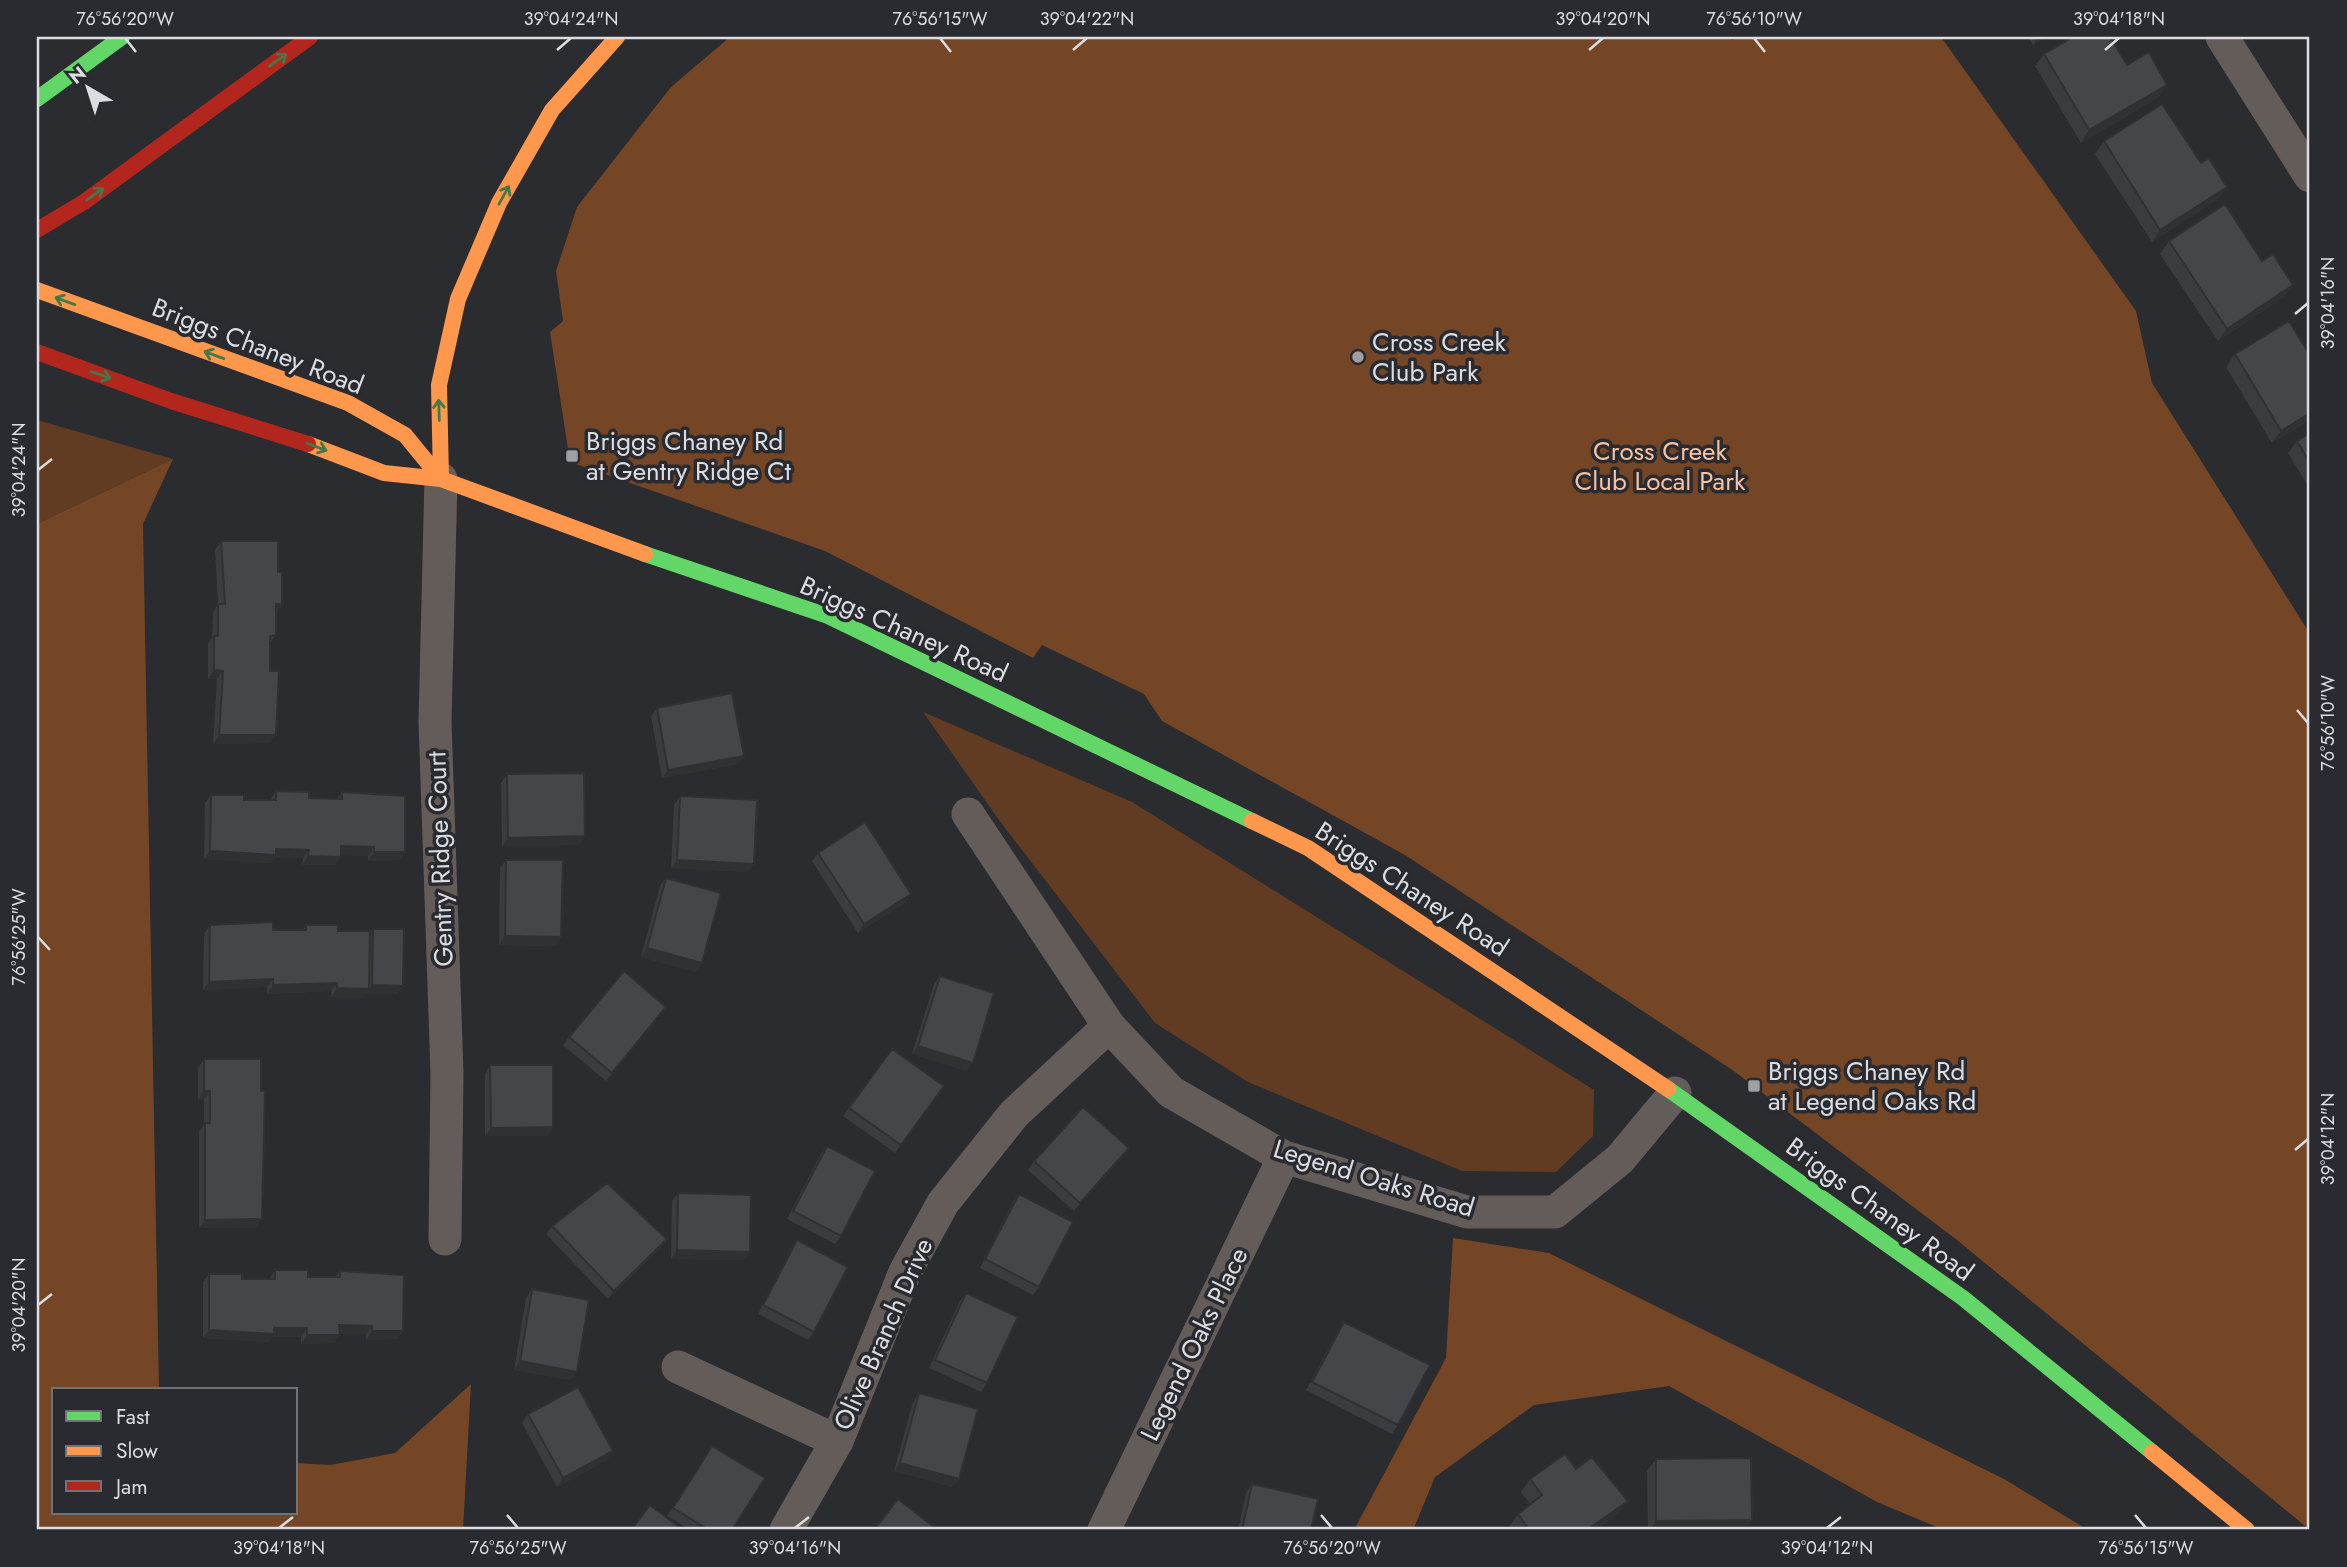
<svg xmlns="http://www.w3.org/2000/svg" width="2347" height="1567" font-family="Jost,sans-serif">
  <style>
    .green { fill: #623c22 }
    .forest { fill: #754625 }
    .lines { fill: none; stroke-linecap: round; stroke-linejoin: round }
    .street { stroke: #645c59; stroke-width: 33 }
    .fast { stroke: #63d668; stroke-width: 16 }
    .slow { stroke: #ff974d; stroke-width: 16 }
    .jam { stroke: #b3261e; stroke-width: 16 }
    .wall { fill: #3b3c3f }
    .shaded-wall { fill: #303133 }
    .building { fill: #454649; stroke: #303133; stroke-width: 2 }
    .oneway { stroke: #437849 }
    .ticks { fill: none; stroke: #dcdde0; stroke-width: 2.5 }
    .poi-dot { fill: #9e9fa2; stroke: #292b30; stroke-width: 2.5 }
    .labels { text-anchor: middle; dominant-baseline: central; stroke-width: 7; stroke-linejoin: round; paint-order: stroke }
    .poi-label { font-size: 26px; fill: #dcdde0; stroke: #292b30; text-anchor: start }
    .street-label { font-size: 26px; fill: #dcdde0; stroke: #292b30 }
    .park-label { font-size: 26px; fill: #f5c2a2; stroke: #292b30 }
    .neatline { fill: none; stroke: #dcdde0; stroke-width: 2.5 }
    .ticks-label { font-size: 18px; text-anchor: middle; fill: #dcdde0 }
  </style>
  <rect width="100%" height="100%" fill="#2a2c2f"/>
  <path class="green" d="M 37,420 L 173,459 L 37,524 Z
    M 923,712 L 1132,802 L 1594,1090 L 1593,1136 L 1556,1172 L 1462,1171 L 1248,1082 L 1155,1023 L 999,820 Z"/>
  <path class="forest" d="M 730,37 L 1727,37 L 1733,40 L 1734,37 L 1941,37 L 2136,311 L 2152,383 L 2310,634 L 2310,1530 L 1957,1240 L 1731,1069 L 1405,855 L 1162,721 L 1144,694 L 1042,645 L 1033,658 L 825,551 L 570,462 L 550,332 L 563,321 L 556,271 L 577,207 L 671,87 Z
    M 173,459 L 143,524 L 159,1390 L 54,1390 L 54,1513 L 296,1513 L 296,1463 L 330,1465 L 395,1453 L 471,1384 L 463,1530 L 37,1530 L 37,524 Z
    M 1453,1238 L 1549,1253 L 2004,1479 L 2088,1530 L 1944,1530 L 1877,1502 L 1669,1386 L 1534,1405 L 1435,1477 L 1413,1530 L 1354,1530 L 1446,1358 Z"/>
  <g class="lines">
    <path class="street" d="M 2222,37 L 2310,176
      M 441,479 L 435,722 L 447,1073 L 445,1239
      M 968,814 L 1109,1026 L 1171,1092 L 1284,1157 L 1467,1212 L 1555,1212 L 1620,1159 L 1675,1093
      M 678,1367 L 837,1441
      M 786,1530 L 837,1441 L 905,1272 L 943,1203 L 1014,1114 L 1109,1026
      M 1104,1530 L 1284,1157"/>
    <path class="fast" d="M 37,99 L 122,37
      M 645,554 L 828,616 L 1252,821
      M 1668,1089 L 1963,1298 L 2152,1452"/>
    <path class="slow" d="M 37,290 L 348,403 L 405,435 L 441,479
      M 308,444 L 384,473 L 441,479 L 645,554
      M 441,479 L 439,385 L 458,299 L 499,203 L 552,110 L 617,37
      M 1252,821 L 1308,848 L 1668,1089
      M 2152,1452 L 2247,1530"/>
    <path class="jam" d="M 37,230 L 84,202 L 310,37
      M 37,352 L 171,401 L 308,444"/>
  </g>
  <path class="wall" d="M 2028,37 L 2046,37 L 2033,45 Z
    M 2044,54 L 2127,65 L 2159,97 L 2081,143 L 2035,66 Z
    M 2104,141 L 2201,163 L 2227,187 L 2218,199 L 2152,242 L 2095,154 Z
    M 2169,241 L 2262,261 L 2293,285 L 2284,297 L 2218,341 L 2160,254 Z
    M 2235,354 L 2310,355 L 2310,420 L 2272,443 L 2226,367 Z
    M 2310,433 L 2310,489 L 2288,453 L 2297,441 Z
    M 221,541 L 278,572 L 282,604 L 276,612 L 276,635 L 270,643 L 270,743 L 213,744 L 217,679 L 208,679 L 208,644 L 212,638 L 213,613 L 218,604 L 215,550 Z
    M 657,708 L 744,756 L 738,764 L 662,778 L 651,716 Z
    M 507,774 L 585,836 L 579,845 L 502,846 L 501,783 Z
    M 276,791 L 309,798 L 337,799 L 342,792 L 405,852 L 399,860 L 368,861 L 368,856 L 341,855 L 335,865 L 302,865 L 303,858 L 274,858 L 270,863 L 204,859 L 205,803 L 211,795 L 244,800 L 270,800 Z
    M 680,796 L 748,872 L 671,868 L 674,805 Z
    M 818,853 L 906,902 L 858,933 L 812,861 Z
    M 506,860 L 556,946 L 499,945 L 500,868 Z
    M 666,878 L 702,963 L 696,972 L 641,957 L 660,886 Z
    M 210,925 L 273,930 L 303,930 L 306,925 L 338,931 L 370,933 L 373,929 L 403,986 L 397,994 L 366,993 L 363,998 L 331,997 L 331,991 L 267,994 L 267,987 L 203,990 L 204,934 Z
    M 940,976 L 967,1071 L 912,1054 L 934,984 Z
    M 666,1007 L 606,1081 L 563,1045 L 569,1037 Z
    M 892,1049 L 944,1086 L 895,1153 L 843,1116 Z
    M 204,1059 L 256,1228 L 199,1228 L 199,1131 L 204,1124 L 204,1099 L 198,1100 L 198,1068 Z
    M 490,1065 L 548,1136 L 485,1136 L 485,1074 Z
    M 827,1146 L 841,1236 L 835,1244 L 787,1219 L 821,1154 Z
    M 1123,1157 L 1074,1211 L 1028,1170 L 1034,1161 Z
    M 678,1193 L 750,1252 L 744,1260 L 671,1259 L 672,1201 Z
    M 1019,1194 L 1039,1287 L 1033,1295 L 980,1268 L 1013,1202 Z
    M 552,1226 L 661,1248 L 608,1299 L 546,1234 Z
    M 797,1240 L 814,1332 L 808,1340 L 758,1314 L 791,1249 Z
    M 275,1270 L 308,1277 L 335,1277 L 340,1271 L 397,1339 L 366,1340 L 366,1334 L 339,1334 L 334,1343 L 301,1344 L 301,1337 L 272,1337 L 268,1342 L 203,1338 L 203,1282 L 209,1274 L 242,1279 L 269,1279 Z
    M 532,1289 L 571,1380 L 514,1370 L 526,1298 Z
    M 966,1293 L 987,1383 L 981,1392 L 929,1368 L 960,1301 Z
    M 1344,1322 L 1398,1425 L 1392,1434 L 1306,1390 L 1338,1331 Z
    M 919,1393 L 959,1479 L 953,1487 L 894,1471 L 913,1402 Z
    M 528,1414 L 607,1460 L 557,1487 L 522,1423 Z
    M 712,1446 L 732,1530 L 690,1530 L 667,1516 Z
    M 1656,1459 L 1745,1530 L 1648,1530 L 1647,1471 Z
    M 1576,1469 L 1619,1513 L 1596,1530 L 1512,1530 L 1509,1527 L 1518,1514 L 1530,1504 L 1521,1492 L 1530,1479 Z
    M 1252,1484 L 1311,1530 L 1238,1530 L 1246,1493 Z"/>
  <path class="shaded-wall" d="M 2038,37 L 2046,37 L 2033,45 Z
    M 2167,85 L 2159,97 L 2081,143 L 2089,130 Z
    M 2227,187 L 2218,199 L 2152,242 L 2160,230 Z
    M 2293,285 L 2284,297 L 2218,341 L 2227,329 Z
    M 2310,413 L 2310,420 L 2272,443 L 2281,431 Z
    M 276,604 L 282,604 L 276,612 Z
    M 214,670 L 223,671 L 217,679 L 208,679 Z
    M 219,735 L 276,735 L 270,743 L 213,744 Z
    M 744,756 L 738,764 L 662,778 L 668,770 Z
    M 585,836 L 579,845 L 502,846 L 508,838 Z
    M 341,846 L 374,847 L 368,856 L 335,855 Z
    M 276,849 L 309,850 L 303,858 L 274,858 L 270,863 L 204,859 L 210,851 Z
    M 374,852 L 405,852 L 399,860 L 368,861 Z
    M 308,856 L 341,857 L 335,865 L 302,865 Z
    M 677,860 L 754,864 L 748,872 L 671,868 Z
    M 911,894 L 906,902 L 858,933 L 864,924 Z
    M 505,936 L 561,937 L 556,946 L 499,945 Z
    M 647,948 L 702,963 L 696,972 L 641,957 Z
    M 273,979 L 267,987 L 203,990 L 209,982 Z
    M 337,983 L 331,991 L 267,994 L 273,985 Z
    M 372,985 L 403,986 L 397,994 L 366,994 Z
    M 337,988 L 369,989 L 363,998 L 331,997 Z
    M 666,1007 L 660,1016 L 606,1081 L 612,1073 Z
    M 918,1046 L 973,1063 L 967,1071 L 912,1054 Z
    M 204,1091 L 210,1091 L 204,1099 L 198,1100 Z
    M 553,1127 L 548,1136 L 485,1136 L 491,1128 Z
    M 1129,1148 L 1123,1157 L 1074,1211 L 1080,1203 Z
    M 262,1219 L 256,1228 L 199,1228 L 205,1220 Z
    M 667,1239 L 661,1248 L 608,1299 L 614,1291 Z
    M 677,1250 L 750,1252 L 744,1260 L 671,1259 Z
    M 339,1325 L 372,1326 L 366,1334 L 333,1334 Z
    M 274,1328 L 307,1328 L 301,1337 L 272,1337 L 268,1342 L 203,1338 L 209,1330 Z
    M 372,1331 L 403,1331 L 397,1339 L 366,1340 Z
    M 307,1335 L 340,1335 L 334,1343 L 301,1344 Z
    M 520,1361 L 577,1372 L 571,1380 L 514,1370 Z
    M 613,1451 L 607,1460 L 557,1487 L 563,1478 Z
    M 900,1463 L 959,1479 L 953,1487 L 894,1471 Z
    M 1628,1501 L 1619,1513 L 1596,1530 L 1587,1530 Z
    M 1752,1520 L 1745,1530 L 1650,1530 L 1656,1521 Z"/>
  <path class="building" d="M 2073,37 L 2110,37 L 2127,65 L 2149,52 L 2167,85 L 2089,130 L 2044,54 Z
    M 2162,104 L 2201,163 L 2209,158 L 2227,187 L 2160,230 L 2104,141 Z
    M 2225,204 L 2262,261 L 2273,254 L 2293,285 L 2227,329 L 2169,241 Z
    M 2289,321 L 2310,355 L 2310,413 L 2281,431 L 2235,354 Z
    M 2310,433 L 2310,463 L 2297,441 Z
    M 221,541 L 278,541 L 278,572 L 282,572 L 282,604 L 276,604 L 276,635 L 270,636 L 270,671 L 279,671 L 276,735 L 219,735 L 223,671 L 214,670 L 214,636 L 218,636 L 218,604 L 225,604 Z
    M 732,693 L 744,756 L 668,770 L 657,708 Z
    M 584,773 L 585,836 L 508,838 L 507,774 Z
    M 276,791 L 309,792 L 309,798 L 342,799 L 342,792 L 405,796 L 405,852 L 374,852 L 374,847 L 341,846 L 341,857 L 308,856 L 309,850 L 276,849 L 276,855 L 210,851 L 211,795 L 244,795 L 244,800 L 276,800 Z
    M 680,796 L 757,800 L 754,864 L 677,860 Z
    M 865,822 L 911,894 L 864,924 L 818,853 Z
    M 506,860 L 563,860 L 561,937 L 505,936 Z
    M 666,878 L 721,893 L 702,963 L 647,948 Z
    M 273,922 L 273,930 L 306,930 L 306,925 L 338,925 L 338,931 L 370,931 L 369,989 L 337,988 L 337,983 L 273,985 L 273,979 L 209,982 L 210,925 Z
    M 373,929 L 404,929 L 403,986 L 372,985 Z
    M 624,971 L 666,1007 L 612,1073 L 569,1037 Z
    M 940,976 L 994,993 L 973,1063 L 918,1046 Z
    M 892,1049 L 944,1086 L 901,1145 L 849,1108 Z
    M 204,1059 L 261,1059 L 261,1091 L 265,1091 L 262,1219 L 205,1220 L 205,1123 L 210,1123 L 210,1091 L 204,1091 Z
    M 490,1065 L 553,1065 L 553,1127 L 491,1128 Z
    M 1083,1107 L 1129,1148 L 1080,1203 L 1034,1161 Z
    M 827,1146 L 875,1171 L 841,1236 L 793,1211 Z
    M 607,1183 L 667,1239 L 614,1291 L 552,1226 Z
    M 678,1193 L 751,1195 L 750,1252 L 677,1250 Z
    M 1019,1194 L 1073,1222 L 1039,1287 L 985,1259 Z
    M 797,1240 L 848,1267 L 814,1332 L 763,1305 Z
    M 275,1270 L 308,1270 L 308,1277 L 340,1277 L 340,1271 L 404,1275 L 403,1331 L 372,1331 L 372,1326 L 339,1325 L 340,1335 L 307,1335 L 307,1328 L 274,1328 L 274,1334 L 209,1330 L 209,1274 L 242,1274 L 242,1279 L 275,1279 Z
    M 532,1289 L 589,1300 L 577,1372 L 520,1361 Z
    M 966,1293 L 1018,1317 L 987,1383 L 935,1360 Z
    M 1344,1322 L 1430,1365 L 1398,1425 L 1312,1382 Z
    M 578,1387 L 613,1451 L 563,1478 L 528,1414 Z
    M 919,1393 L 978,1409 L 959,1479 L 900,1463 Z
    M 712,1446 L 765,1478 L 732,1530 L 709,1530 L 673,1508 Z
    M 1565,1454 L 1576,1469 L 1592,1457 L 1628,1501 L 1587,1530 L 1529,1530 L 1518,1514 L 1542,1495 L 1530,1479 Z
    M 1751,1458 L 1752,1520 L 1656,1521 L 1656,1459 Z
    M 1252,1484 L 1318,1499 L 1311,1530 L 1242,1530 Z
    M 898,1499 L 938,1530 L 874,1530 Z
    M 650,1505 L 683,1530 L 631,1530 Z"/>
  <defs><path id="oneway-shaft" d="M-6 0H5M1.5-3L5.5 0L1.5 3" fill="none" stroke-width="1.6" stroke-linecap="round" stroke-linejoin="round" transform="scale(1.75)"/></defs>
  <g class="oneway">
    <use href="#oneway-shaft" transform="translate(278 60) rotate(-36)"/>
    <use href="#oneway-shaft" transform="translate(95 194) rotate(-36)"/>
    <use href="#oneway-shaft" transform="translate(504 195) rotate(-61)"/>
    <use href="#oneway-shaft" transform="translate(65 301) rotate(-160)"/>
    <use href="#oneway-shaft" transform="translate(214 355) rotate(-160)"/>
    <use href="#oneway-shaft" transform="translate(101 375) rotate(20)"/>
    <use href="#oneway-shaft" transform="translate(439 410) rotate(-92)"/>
    <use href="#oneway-shaft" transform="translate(317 447) rotate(21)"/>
  </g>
  <path class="ticks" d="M 125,38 L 136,52M 940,38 L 951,52M 1754,38 L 1765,52M 557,50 L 571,38M 1073,50 L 1087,38M 1589,50 L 1603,38M 2105,50 L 2119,38M 2295,314 L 2308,303M 38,470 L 52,459M 2297,710 L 2308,723M 38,937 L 50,950M 2295,1150 L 2308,1139M 38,1305 L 52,1294M 507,1515 L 518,1528M 1321,1515 L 1332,1528M 2135,1515 L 2146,1528M 279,1528 L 293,1517M 795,1528 L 809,1517M 1827,1528 L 1841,1517"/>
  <g class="poi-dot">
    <circle cx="1358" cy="357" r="7"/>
    <rect x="565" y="449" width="14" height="14" rx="3.5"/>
    <rect x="1747" y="1079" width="14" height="14" rx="3.5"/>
  </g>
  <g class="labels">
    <g class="poi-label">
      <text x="1372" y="342">Cross Creek<tspan x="1372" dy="30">Club Park</tspan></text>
      <text x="586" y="441">Briggs Chaney Rd<tspan x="586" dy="30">at Gentry Ridge Ct</tspan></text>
      <text x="1768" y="1071">Briggs Chaney Rd<tspan x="1768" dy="30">at Legend Oaks Rd</tspan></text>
    </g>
    <g class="street-label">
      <text transform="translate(258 346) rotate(21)">Briggs Chaney Road</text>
      <text transform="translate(904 629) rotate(24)">Briggs Chaney Road</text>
      <text transform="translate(440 859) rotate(-92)">Gentry Ridge Court</text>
      <text transform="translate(1412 889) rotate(33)">Briggs Chaney Road</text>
      <text transform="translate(1374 1178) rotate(17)">Legend Oaks Road</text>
      <text transform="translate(1880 1209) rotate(36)">Briggs Chaney Road</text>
      <text transform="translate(883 1334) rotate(-66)">Olive Branch Drive</text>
      <text transform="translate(1194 1344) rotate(-64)">Legend Oaks Place</text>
    </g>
    <g class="park-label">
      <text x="1660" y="451">Cross Creek<tspan x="1660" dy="30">Club Local Park</tspan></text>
    </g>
  </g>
  <rect width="2347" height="1567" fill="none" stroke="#292b30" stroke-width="77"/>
  <rect x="52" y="1388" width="245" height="126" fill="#292b30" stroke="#717276" stroke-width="2"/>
  <rect x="66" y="1411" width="35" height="10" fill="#63d668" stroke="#717276" stroke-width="2"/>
  <text x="116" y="1424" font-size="21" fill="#dcdde0">Fast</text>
  <rect x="66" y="1446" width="35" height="10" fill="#ff974d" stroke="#717276" stroke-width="2"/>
  <text x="116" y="1458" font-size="21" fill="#dcdde0">Slow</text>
  <rect x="66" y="1481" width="35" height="10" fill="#b3261e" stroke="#717276" stroke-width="2"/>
  <text x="116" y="1494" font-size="21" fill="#dcdde0">Jam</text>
  <g transform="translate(88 88) rotate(321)" stroke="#292b30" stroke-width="5" paint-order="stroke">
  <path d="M0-5L12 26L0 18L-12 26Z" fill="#dcdde0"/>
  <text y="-10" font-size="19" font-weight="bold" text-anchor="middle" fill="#dcdde0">N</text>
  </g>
  <rect x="38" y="38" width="2270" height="1490" class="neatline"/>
  <g class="ticks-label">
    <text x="125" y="25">76°56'20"W</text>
    <text x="571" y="25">39°04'24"N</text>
    <text x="940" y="25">76°56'15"W</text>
    <text x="1087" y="25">39°04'22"N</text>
    <text x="1603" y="25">39°04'20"N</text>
    <text x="1754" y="25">76°56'10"W</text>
    <text x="2119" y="25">39°04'18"N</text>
    <text transform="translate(2328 303) rotate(-90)" y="6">39°04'16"N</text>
    <text transform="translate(19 470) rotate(-90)" y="6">39°04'24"N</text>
    <text transform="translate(2328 723) rotate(-90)" y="6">76°56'10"W</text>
    <text transform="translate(19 937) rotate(-90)" y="6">76°56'25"W</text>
    <text transform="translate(2328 1139) rotate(-90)" y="6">39°04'12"N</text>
    <text transform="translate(19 1305) rotate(-90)" y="6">39°04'20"N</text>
    <text x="279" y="1554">39°04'18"N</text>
    <text x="518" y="1554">76°56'25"W</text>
    <text x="795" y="1554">39°04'16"N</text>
    <text x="1332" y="1554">76°56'20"W</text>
    <text x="1827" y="1554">39°04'12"N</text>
    <text x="2146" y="1554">76°56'15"W</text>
  </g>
</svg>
